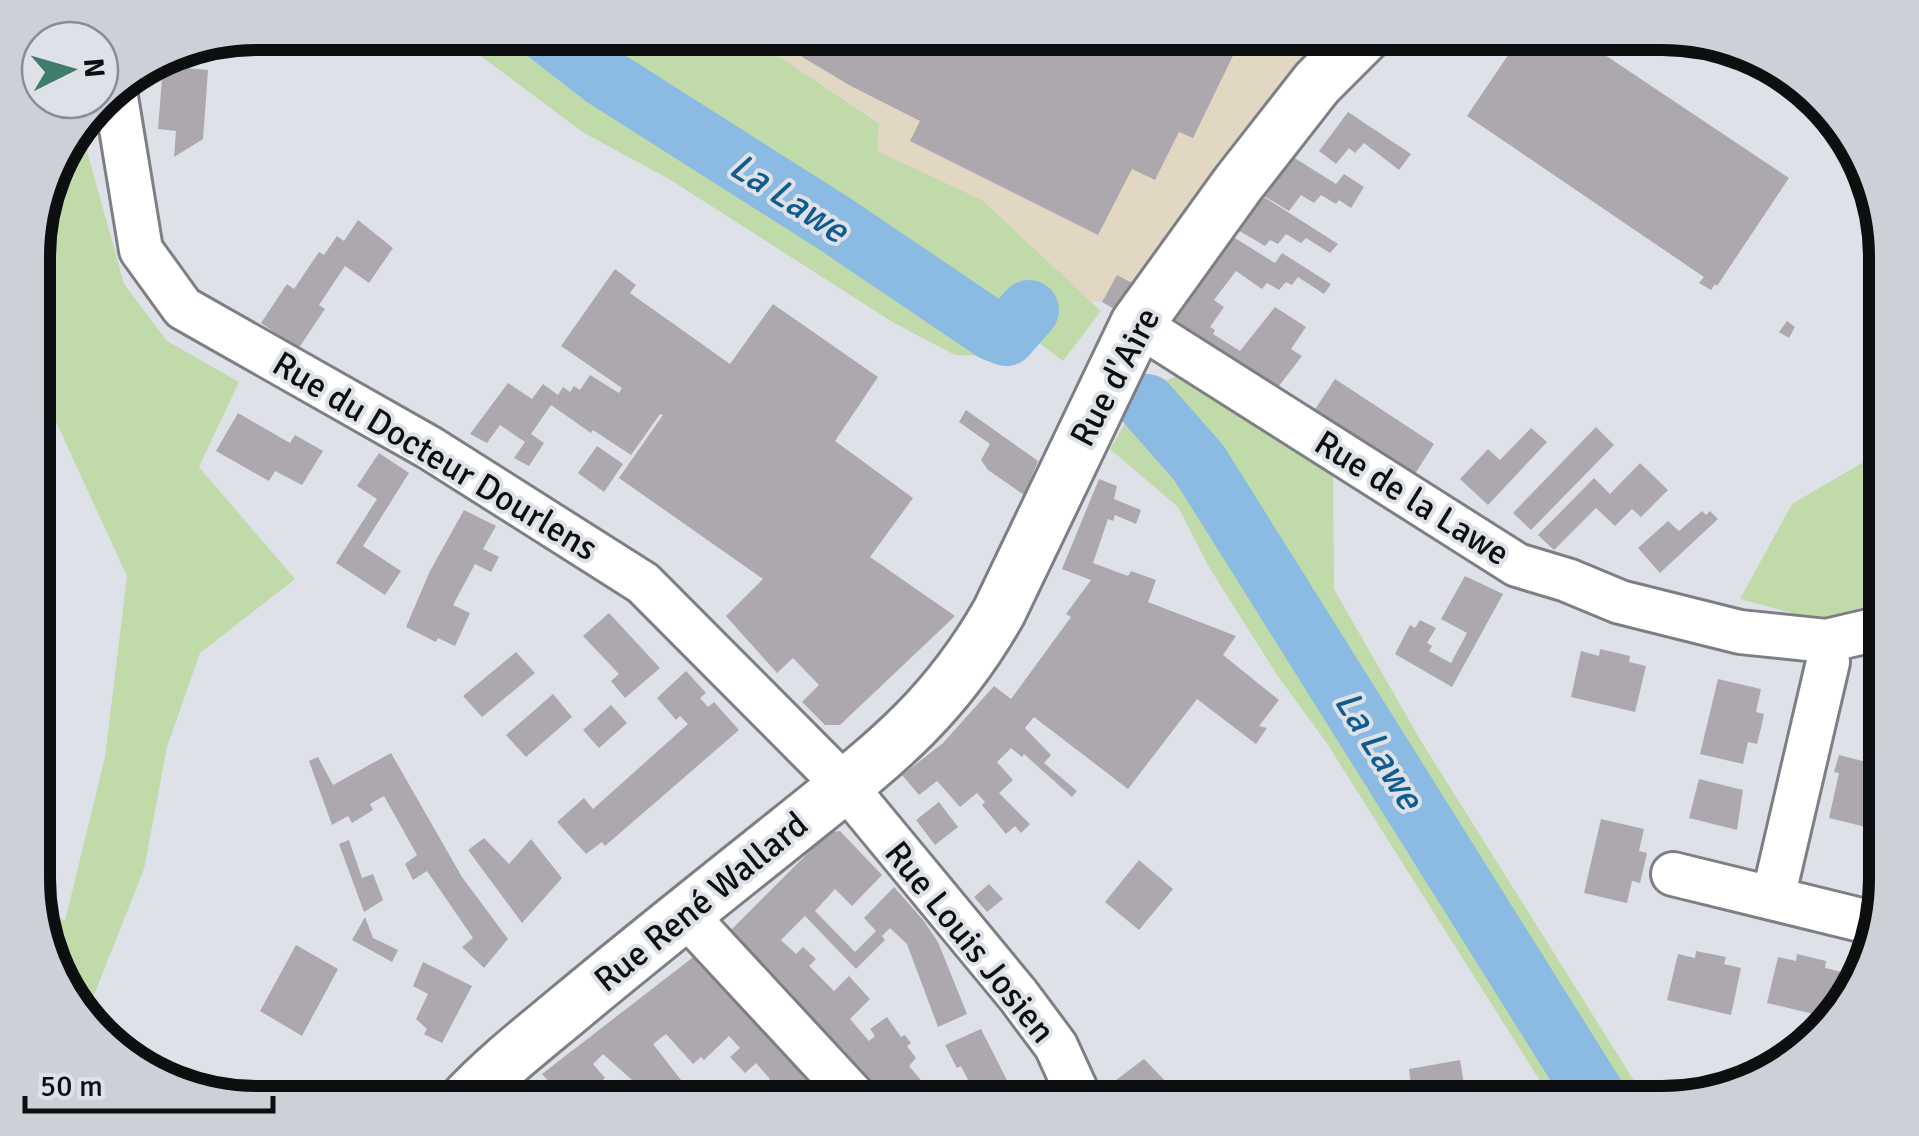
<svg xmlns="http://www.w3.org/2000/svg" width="1919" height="1136" font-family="Signika,sans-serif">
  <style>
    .industrial { fill: #e1d7c2 }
    .green { fill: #c0daaa }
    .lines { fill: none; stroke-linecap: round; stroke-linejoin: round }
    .river { stroke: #8bbbe2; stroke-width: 60 }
    .building { fill: #ada8ad }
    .minor-casing { stroke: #7d7f85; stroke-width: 48 }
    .major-casing { stroke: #7d7f85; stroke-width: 58 }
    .minor { stroke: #fff; stroke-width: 42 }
    .major { stroke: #fff; stroke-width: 52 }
    .labels { text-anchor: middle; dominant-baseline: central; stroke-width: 8; stroke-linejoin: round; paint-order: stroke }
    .street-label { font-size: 35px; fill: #0d0e10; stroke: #dfe1e8 }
    .water-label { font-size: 38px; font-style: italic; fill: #0f5c8e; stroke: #dfe1e8 }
    .rim { fill: none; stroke: #0d0e10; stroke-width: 12 }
  </style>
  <rect width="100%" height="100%" fill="#dfe1e8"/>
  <path class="industrial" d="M 744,33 L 1325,33 L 1134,284 L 1117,275 L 1102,302 L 1090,301 L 982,200 L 876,151 L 879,122 Z"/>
  <path class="green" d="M 450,33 L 744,33 L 879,123 L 877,151 L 982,200 L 1101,311 L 1063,361 L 1014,324 L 989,356 L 955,355 L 894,323 L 669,179 L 584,133 Z
    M 80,126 L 124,284 L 167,341 L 239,382 L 199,467 L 295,579 L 200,653 L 167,747 L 144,869 L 86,1015 L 83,1015 L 70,1003 L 34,908 L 34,896 L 65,921 L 105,757 L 127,576 L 34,374 L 34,228 L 56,157 Z
    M 1181,375 L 1333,475 L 1334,589 L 1421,741 L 1648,1103 L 1554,1103 L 1326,742 L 1277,675 L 1209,567 L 1178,507 L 1110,449 L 1146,388 Z
    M 1886,449 L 1886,617 L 1829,623 L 1740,599 L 1792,504 Z"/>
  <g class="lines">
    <path class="river" d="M 547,33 L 605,78 L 835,224 L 993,331 L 1006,336 L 1029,310
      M 1147,404 L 1199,463 L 1600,1103"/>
  </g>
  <path class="building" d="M 784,33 L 1244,33 L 1193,138 L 1179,132 L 1155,180 L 1132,169 L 1098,235 L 910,141 L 920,121 L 849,85 L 779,43 Z
    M 1523,33 L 1572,33 L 1789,178 L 1717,286 L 1715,284 L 1711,290 L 1699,283 L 1704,277 L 1467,116 Z
    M 163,66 L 208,70 L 203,139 L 174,157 L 176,131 L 158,129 Z
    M 1348,112 L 1411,154 L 1399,170 L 1364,143 L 1355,153 L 1349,148 L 1336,164 L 1319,151 Z
    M 1293,157 L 1336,184 L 1344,174 L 1364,187 L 1351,208 L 1339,200 L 1336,204 L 1321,195 L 1314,203 L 1301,195 L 1289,211 L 1264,196 Z
    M 1264,197 L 1338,244 L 1330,253 L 1306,238 L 1301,243 L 1286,234 L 1278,244 L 1270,240 L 1265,246 L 1236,229 Z
    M 358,220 L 393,248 L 369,283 L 345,266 L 319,305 L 325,309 L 298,349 L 261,323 L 287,284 L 294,289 L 319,252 L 324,255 L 337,236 L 344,241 Z
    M 1230,235 L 1275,263 L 1282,253 L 1331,284 L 1324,294 L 1298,277 L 1292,285 L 1286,282 L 1279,290 L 1267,283 L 1262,289 L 1236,271 L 1214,300 L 1224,307 L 1210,327 L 1215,330 L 1213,334 L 1240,351 L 1275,307 L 1306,327 L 1291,349 L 1302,356 L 1275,391 L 1164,322 Z
    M 615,269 L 636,285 L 630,293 L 730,364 L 773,304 L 878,377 L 835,441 L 913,498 L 870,557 L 955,616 L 840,725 L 825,725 L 802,702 L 819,685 L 793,658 L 777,673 L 726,616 L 763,579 L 619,478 L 663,415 L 660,414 L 631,455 L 593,430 L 591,433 L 551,405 L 531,434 L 544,443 L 529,466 L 514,458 L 525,442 L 500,425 L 487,443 L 470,434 L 508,383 L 532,399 L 543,384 L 558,395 L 563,387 L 570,392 L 574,386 L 580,390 L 590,375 L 619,393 L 622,388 L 561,346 Z
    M 1117,275 L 1134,284 L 1118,311 L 1102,302 Z
    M 1787,321 L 1795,327 L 1789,338 L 1779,332 Z
    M 1335,379 L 1434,444 L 1413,477 L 1312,414 Z
    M 966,410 L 1038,461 L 1024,495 L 988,470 L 981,460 L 990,444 L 959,422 Z
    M 238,413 L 290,443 L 295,435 L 323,451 L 302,485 L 275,471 L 269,481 L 216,451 Z
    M 1596,427 L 1614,445 L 1531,530 L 1513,513 Z
    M 1531,428 L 1547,442 L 1488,505 L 1460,479 L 1488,449 L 1500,460 Z
    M 597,446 L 623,464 L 604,492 L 578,473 Z
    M 379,453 L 409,473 L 363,546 L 401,571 L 385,595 L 336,563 L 377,499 L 357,486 Z
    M 1640,463 L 1668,490 L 1641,517 L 1632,509 L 1615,526 L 1596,508 L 1554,550 L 1538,535 L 1594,478 L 1610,494 Z
    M 1099,479 L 1117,486 L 1114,499 L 1141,510 L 1136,524 L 1115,515 L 1113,521 L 1108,519 L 1093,563 L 1128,576 L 1131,571 L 1156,580 L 1148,602 L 1236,636 L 1223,655 L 1279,700 L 1259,726 L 1267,728 L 1256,744 L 1197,699 L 1128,789 L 1034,717 L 1025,728 L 1051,755 L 1044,763 L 1077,791 L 1072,797 L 1024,754 L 1022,757 L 1011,748 L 997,762 L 1013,780 L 999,793 L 1030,824 L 1021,833 L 1015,826 L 1006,834 L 982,805 L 985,802 L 977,793 L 960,807 L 937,781 L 919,795 L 902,775 L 943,743 L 994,686 L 1011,699 L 1071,617 L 1066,614 L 1091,580 L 1062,569 Z
    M 464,510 L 496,526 L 483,549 L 499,557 L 491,572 L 475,564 L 453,605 L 470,613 L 455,646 L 438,638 L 436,642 L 406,627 L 430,571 Z
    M 1702,511 L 1706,515 L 1710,511 L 1718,519 L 1660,573 L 1638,548 L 1668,521 L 1679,531 Z
    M 1465,576 L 1503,594 L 1452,687 L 1395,654 L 1410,625 L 1415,628 L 1420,620 L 1436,628 L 1427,643 L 1432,646 L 1429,651 L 1451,663 L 1467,633 L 1441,619 Z
    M 609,613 L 660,668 L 625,698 L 611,681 L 619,674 L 583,636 Z
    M 1600,649 L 1630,656 L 1629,662 L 1646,666 L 1635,712 L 1571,697 L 1581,651 L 1599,656 Z
    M 516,652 L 535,673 L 482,717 L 463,696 Z
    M 686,671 L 706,693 L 700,698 L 708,707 L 714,702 L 739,730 L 605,846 L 602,842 L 586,854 L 557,822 L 584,798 L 593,809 L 688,724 L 680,716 L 676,720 L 657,698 Z
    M 1886,676 L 1886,716 L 1885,717 L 1873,680 Z
    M 1718,679 L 1761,689 L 1756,712 L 1764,714 L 1761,728 L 1757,744 L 1748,742 L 1743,764 L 1700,754 Z
    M 553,694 L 572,717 L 526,757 L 506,735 Z
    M 611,705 L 627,723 L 599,748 L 583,730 Z
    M 391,753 L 462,877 L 508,939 L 484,968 L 462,947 L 473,938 L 427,871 L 413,880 L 405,864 L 417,855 L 384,796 L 370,804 L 373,810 L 352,823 L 348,816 L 332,825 L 309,761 L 318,757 L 333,785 Z
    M 1839,755 L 1886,767 L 1874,829 L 1829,818 L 1839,773 L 1834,772 Z
    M 1699,779 L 1743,790 L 1737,830 L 1689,818 Z
    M 939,802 L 958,827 L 935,845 L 916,820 Z
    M 1601,819 L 1644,829 L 1639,851 L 1647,853 L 1640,883 L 1632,881 L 1627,903 L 1584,893 Z
    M 840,831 L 882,875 L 852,906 L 835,889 L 815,911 L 855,952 L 876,931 L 864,918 L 894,887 L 924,921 L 938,942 L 967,1014 L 938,1027 L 907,944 L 890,928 L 882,936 L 885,940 L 856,969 L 805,916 L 781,940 L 796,954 L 803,947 L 816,959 L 809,966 L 834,991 L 849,976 L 870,999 L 850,1019 L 869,1041 L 875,1036 L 870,1029 L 887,1017 L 901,1037 L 905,1035 L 911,1043 L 907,1046 L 916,1058 L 909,1066 L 931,1092 L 937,1087 L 949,1103 L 884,1103 L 816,1025 L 725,936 L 828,833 Z
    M 484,838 L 509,864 L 531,839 L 562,878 L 522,923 L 468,850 Z
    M 349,840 L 362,878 L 373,874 L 383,900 L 364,912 L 339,844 Z
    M 1139,860 L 1173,889 L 1139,930 L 1105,902 Z
    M 989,884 L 1003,899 L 987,912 L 974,897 Z
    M 365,917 L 373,938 L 398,950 L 392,962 L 352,940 Z
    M 296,945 L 338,969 L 302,1036 L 260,1011 Z
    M 1696,951 L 1726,957 L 1724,964 L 1741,968 L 1731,1015 L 1667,1000 L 1678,954 L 1695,958 Z
    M 1797,954 L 1826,961 L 1825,968 L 1842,972 L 1830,1018 L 1767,1003 L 1778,957 L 1796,961 Z
    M 696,955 L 834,1092 L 822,1103 L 795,1103 L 791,1100 L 780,1103 L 788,1096 L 783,1091 L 772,1102 L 759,1088 L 770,1079 L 756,1063 L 745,1073 L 730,1057 L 740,1048 L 729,1036 L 704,1060 L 701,1057 L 693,1064 L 666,1034 L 653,1044 L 699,1103 L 665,1103 L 649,1083 L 642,1089 L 603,1054 L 593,1064 L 605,1078 L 585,1097 L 590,1103 L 568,1103 L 542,1074 Z
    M 423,962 L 472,986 L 442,1043 L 424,1034 L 427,1029 L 416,1019 L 428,994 L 413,986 Z
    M 981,1029 L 1011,1088 L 1021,1103 L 974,1103 L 978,1100 L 961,1066 L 957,1068 L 945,1045 Z
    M 1144,1059 L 1172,1088 L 1154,1103 L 1117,1103 L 1108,1086 Z
    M 1460,1060 L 1467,1103 L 1413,1103 L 1409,1069 Z
    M 625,1082 L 645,1103 L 627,1103 L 615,1090 Z"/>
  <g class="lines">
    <g class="minor-casing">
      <path id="minor" d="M 114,85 L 141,250 L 183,308 L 430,448 L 643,583 L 846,787 L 1018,995 L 1056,1046 L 1082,1103
        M 1137,324 L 1517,565 L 1567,580 L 1620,602 L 1740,632 L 1826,641 L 1886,627
        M 1673,874 L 1877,924
        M 1773,898 L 1828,662 L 1826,641
        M 684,913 L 860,1103"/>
    </g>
    <g class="major-casing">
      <path id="major" d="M 463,1103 C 495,1068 534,1038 571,1007 C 643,947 716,889 790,830 C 878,759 941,714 999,612 L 1137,324 L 1238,184 L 1317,83 L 1367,33"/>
    </g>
    <use href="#minor" class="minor"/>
    <use href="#major" class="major"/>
  </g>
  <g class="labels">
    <g class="street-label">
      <text transform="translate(1115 377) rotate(-62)">Rue d'Aire</text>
      <text transform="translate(435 456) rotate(31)">Rue du Docteur Dourlens</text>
      <text transform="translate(1412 498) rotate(32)">Rue de la Lawe</text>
      <text transform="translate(701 902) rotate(-39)">Rue René Wallard</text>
      <text transform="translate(970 942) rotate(51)">Rue Louis Josien</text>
    </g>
    <g class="water-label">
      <text transform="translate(789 198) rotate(33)">La Lawe</text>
      <text transform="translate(1379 750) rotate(58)">La Lawe</text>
    </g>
  </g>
  <path d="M0 0H1919V1136H0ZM257 50H1662A207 207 0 0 1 1869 257V879A207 207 0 0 1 1662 1086H257A207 207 0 0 1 50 879V257A207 207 0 0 1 257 50Z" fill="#ced0d7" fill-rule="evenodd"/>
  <path class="rim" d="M257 50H1662A207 207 0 0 1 1869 257V879A207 207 0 0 1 1662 1086H257A207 207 0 0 1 50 879V257A207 207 0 0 1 257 50Z"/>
  <g transform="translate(70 70) rotate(85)"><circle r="48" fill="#dfe1e8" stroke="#8b8d92" stroke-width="2.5"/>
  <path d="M0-8L18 38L0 25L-18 38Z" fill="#3e7d6a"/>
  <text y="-15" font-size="28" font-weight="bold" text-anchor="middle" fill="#0d0e10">N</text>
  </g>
  <path d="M25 1096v15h248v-15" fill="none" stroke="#0d0e10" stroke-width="5"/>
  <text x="40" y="1096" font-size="30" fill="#0d0e10" stroke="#dfe1e8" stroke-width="8" paint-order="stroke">50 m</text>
</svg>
